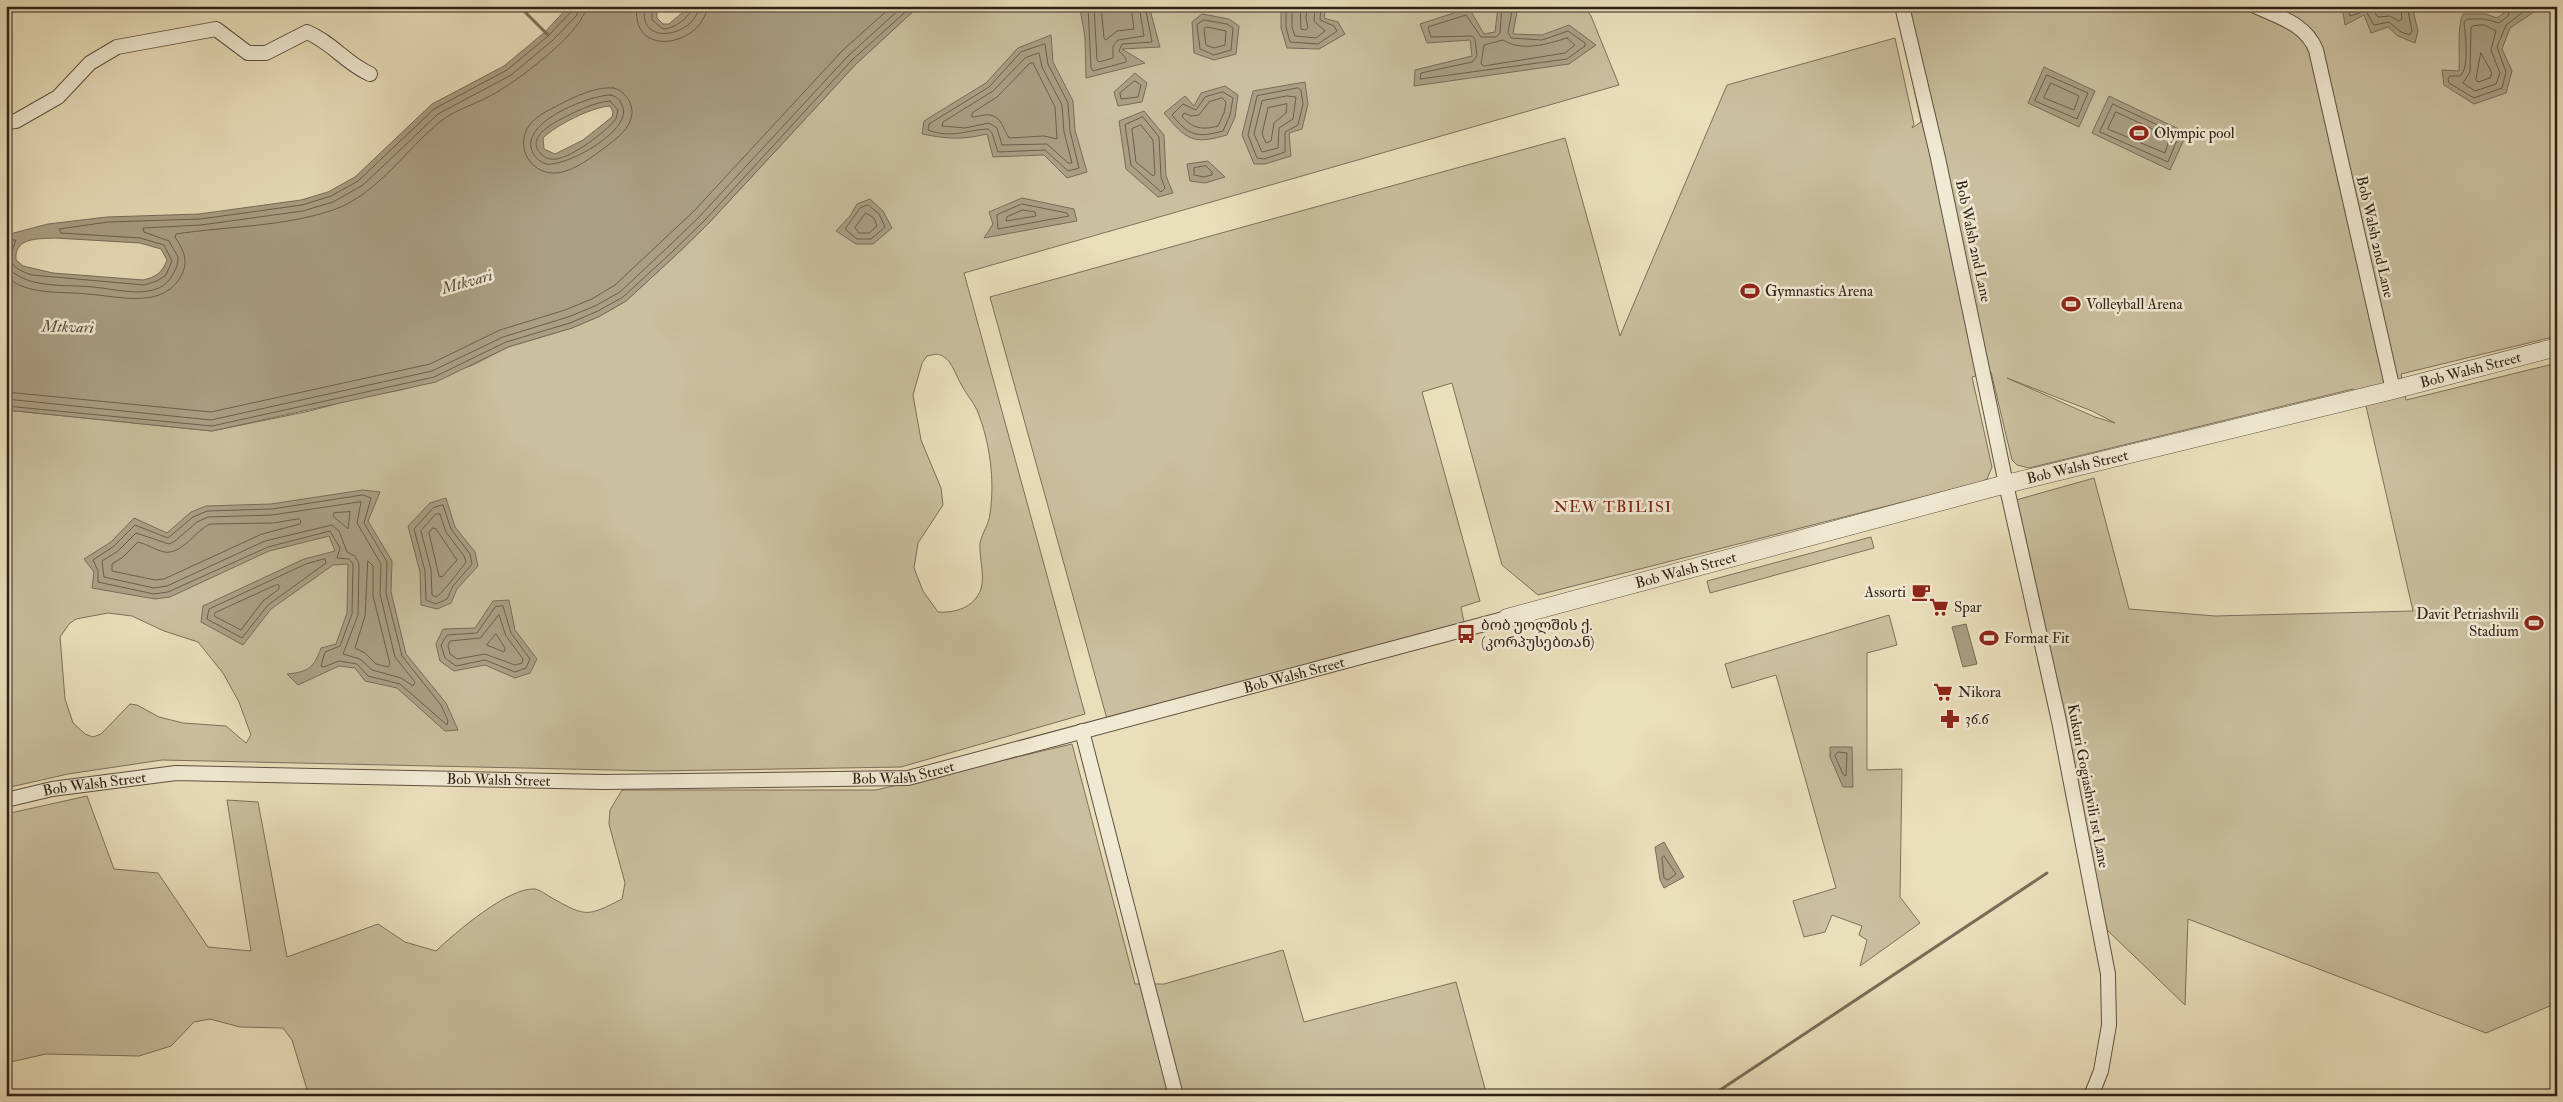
<svg xmlns="http://www.w3.org/2000/svg" width="2563" height="1102" font-family="'IM FELL Double Pica','Noto Serif Georgian',serif">
  <style>
    .green { fill: #cabf9f; stroke: #7c705c; fill-rule: evenodd }
    .water { fill: #aa9e84; stroke: #796c59; fill-rule: evenodd }
    .lines { fill: none; stroke-linecap: round; stroke-linejoin: round }
    .shore { stroke: #6c5f4e; stroke-width: 1 }
    .stream { stroke: #796c59; stroke-width: 3 }
    .minor-casing { stroke: #5e5041; stroke-width: 16 }
    .tertiary-casing { stroke: #5e5041; stroke-width: 19 }
    .minor { stroke: #f1ead3; stroke-width: 14 }
    .tertiary { stroke: #f1ead3; stroke-width: 18 }
    .labels { text-anchor: middle; dominant-baseline: central; stroke-width: 5; stroke-linejoin: round; paint-order: stroke }
    .poi-label { font-size: 15px; fill: #2f2018; stroke: #f1ead3; text-anchor: start }
    .street-label { font-size: 15px; fill: #2f2018; stroke: #f1ead3 }
    .water-label { font-size: 16px; font-style: italic; fill: #5a4c3e; stroke: #f1ead3 }
    .neighbourhood-label { font-size: 16px; letter-spacing: 1px; fill: #7a1f14; stroke: #f1ead3 }
  </style>
  <rect width="100%" height="100%" fill="#eadfbb"/>
  <filter id="stains"><feTurbulence type="fractalNoise" baseFrequency=".004" numOctaves="4"/><feColorMatrix values="0 0 0 0 .2 0 0 0 0 .09 0 0 0 0 .02 0 0 0 .5 -.17"/></filter>
  <radialGradient id="worn" r=".72"><stop offset=".6" stop-color="#630" stop-opacity="0"/><stop offset="1" stop-color="#630" stop-opacity=".3"/></radialGradient>
  <path class="green" d="M 919,6 L 1584,6 L 1591,16 L 1619,85 L 964,273 L 1085,714 L 901,767 L 657,771 L 162,760 L 68,774 L 6,788 L 6,410 L 212,431 L 310,411 L 361,397 L 401,390 L 473,365 L 508,347 L 572,328 L 600,316 L 626,301 L 676,255 L 708,224 L 856,64 ZM 936,354 C 951,356 954,372 961,384 C 965,393 973,401 977,410 C 990,442 995,480 990,514 C 989,524 982,533 980,543 C 979,557 985,575 981,589 C 974,608 955,613 938,612 L 923,591 L 914,568 L 918,543 L 943,505 L 941,488 L 921,440 L 913,395 L 922,363 L 927,356 ZM 108,613 L 132,616 L 164,631 L 198,642 L 223,673 L 239,702 L 251,735 L 246,743 L 226,726 L 183,723 L 159,717 L 137,705 L 130,704 L 101,734 L 93,737 L 85,734 L 73,723 L 65,699 L 60,637 L 69,624 L 76,619 Z
    M 1897,6 L 2557,6 L 2557,336 L 2401,374 L 2406,400 L 2557,363 L 2557,1003 L 2486,1033 L 2188,919 L 2185,1005 L 2105,928 L 2016,500 L 2094,478 L 2129,609 L 2215,616 L 2413,611 L 2366,406 L 2353,389 L 2029,468 L 2017,465 L 2012,460 L 1991,372 L 1972,377 L 1992,467 L 1987,479 L 1981,482 L 1538,595 L 1502,565 L 1452,383 L 1422,392 L 1480,601 L 1461,607 L 1464,622 L 1107,719 L 990,297 L 1565,138 L 1620,336 L 1727,85 L 1895,38 L 1914,124 L 1912,128 L 1921,122 ZM 2007,378 L 2092,411 L 2115,423 L 2095,417 Z
    M 1871,537 L 1874,548 L 1710,593 L 1707,581 Z
    M 1889,615 L 1897,645 L 1867,653 L 1867,770 L 1902,769 L 1900,897 L 1920,923 L 1860,966 L 1867,940 L 1859,935 L 1862,926 L 1832,915 L 1825,932 L 1804,937 L 1793,901 L 1836,888 L 1776,675 L 1732,688 L 1725,664 Z
    M 1072,744 L 1135,984 L 1164,984 L 1283,950 L 1304,1022 L 1456,982 L 1487,1096 L 309,1096 L 292,1040 L 283,1028 L 240,1027 L 210,1019 L 194,1022 L 171,1046 L 139,1056 L 46,1054 L 6,1063 L 6,814 L 87,796 L 114,869 L 158,873 L 208,947 L 251,951 L 227,800 L 258,802 L 287,957 L 378,924 L 405,942 L 436,951 C 455,933 508,887 535,889 C 540,890 547,895 552,898 C 586,917 587,917 622,899 L 625,883 L 609,824 L 610,810 L 622,790 L 876,790 Z"/>
  <path class="water" d="M 569,6 L 657,6 L 657,18 L 663,24 L 669,24 L 690,6 L 919,6 L 856,64 L 708,224 L 676,255 L 626,301 L 600,316 L 572,328 L 508,347 L 436,382 L 212,431 L 6,410 L 6,235 L 48,224 L 107,217 L 199,214 L 301,200 L 328,192 L 355,177 L 432,104 L 504,66 L 545,32 ZM 610,106 L 613,112 L 612,117 L 583,140 L 555,154 L 544,149 L 543,138 C 556,125 592,107 610,106 ZM 55,238 L 140,243 L 161,249 L 167,260 C 162,273 156,277 143,280 L 53,273 L 23,266 L 16,260 C 14,237 38,239 55,238 Z
    M 1087,6 L 1149,6 L 1160,47 L 1122,49 L 1145,63 L 1086,78 L 1085,37 L 1080,9 Z
    M 1281,6 L 1326,6 L 1324,18 L 1338,22 L 1345,34 L 1319,49 L 1287,48 L 1281,28 Z
    M 1498,6 L 1518,6 L 1513,34 L 1542,35 L 1569,25 L 1596,45 L 1569,64 L 1414,86 L 1415,70 L 1472,56 L 1470,40 L 1427,43 L 1420,24 L 1469,8 L 1484,34 L 1495,32 Z
    M 2342,6 L 2412,6 L 2418,31 L 2415,43 L 2398,36 L 2388,27 L 2371,33 L 2364,15 L 2345,25 Z
    M 2507,6 L 2535,6 L 2537,10 L 2510,28 L 2502,49 L 2512,71 L 2506,93 L 2474,104 L 2444,85 L 2442,70 L 2459,71 C 2460,57 2457,25 2463,14 L 2486,14 L 2497,18 L 2504,13 Z
    M 1202,14 L 1229,19 L 1239,26 L 1236,54 L 1214,60 L 1194,53 L 1192,22 Z
    M 1051,35 L 1053,62 L 1073,101 L 1075,130 L 1087,172 L 1067,178 L 1044,155 L 993,157 L 987,134 C 962,140 948,139 922,134 L 924,121 L 986,83 L 1018,48 Z
    M 2044,67 L 2095,91 L 2079,127 L 2028,103 Z
    M 1135,73 L 1147,83 L 1142,102 L 1118,106 L 1114,92 Z
    M 1305,82 L 1308,104 L 1302,129 L 1289,133 L 1291,156 L 1265,164 L 1254,164 L 1242,135 L 1253,91 Z
    M 1225,86 L 1238,95 L 1235,117 L 1227,135 C 1192,145 1187,140 1164,113 L 1185,96 L 1194,106 L 1201,93 Z
    M 2109,96 L 2187,133 L 2170,170 L 2092,133 Z
    M 1144,111 L 1164,135 L 1166,176 L 1173,193 L 1158,197 L 1126,169 L 1119,121 Z
    M 1208,161 L 1225,177 L 1205,183 L 1190,181 L 1187,164 Z
    M 1022,198 L 1074,209 L 1077,221 L 984,238 L 993,224 L 989,212 Z
    M 870,199 L 883,211 L 892,228 L 873,244 L 856,244 L 836,231 L 850,216 L 857,204 Z
    M 363,490 L 380,492 L 368,521 L 392,561 L 391,592 L 406,654 L 446,703 L 458,730 L 445,731 L 397,688 L 365,681 L 355,668 L 339,666 L 298,685 L 287,674 C 308,672 314,668 321,648 L 336,644 L 347,613 L 348,564 L 333,565 L 271,609 L 243,645 L 201,622 L 203,606 L 304,559 L 335,551 L 329,536 L 269,551 L 170,597 L 155,599 L 92,588 L 94,572 L 84,559 L 111,542 L 134,518 L 167,533 L 191,512 L 206,506 L 271,504 Z
    M 446,498 L 455,527 L 475,552 L 478,566 L 457,589 L 451,603 L 437,609 L 421,605 L 420,572 L 408,526 L 430,503 Z
    M 509,600 L 515,630 L 537,659 L 530,673 L 515,678 L 485,665 L 454,671 L 440,661 L 436,644 L 443,629 L 475,628 L 493,601 Z
    M 1966,624 L 1977,664 L 1963,667 L 1952,627 Z
    M 1830,747 L 1852,747 L 1853,787 L 1843,787 L 1830,757 Z
    M 1664,842 L 1684,877 L 1664,888 L 1660,880 L 1655,847 Z"/>
  <g class="lines">
    <path class="shore" d="M 637,6 C 630,61 705,45 707,6
      M 645,6 C 636,49 697,36 699,6
      M 652,6 L 652,20 L 663,29 C 674,29 691,17 693,6
      M 1088,6 L 1091,68 L 1093,71 L 1126,62 L 1126,58 L 1119,51 L 1122,44 L 1152,42 L 1145,6
      M 1094,6 L 1097,60 L 1099,62 L 1113,58 L 1113,46 L 1118,40 L 1144,36 L 1139,6
      M 1101,6 L 1104,38 L 1106,40 L 1117,31 L 1134,29 L 1131,6
      M 1286,6 L 1286,27 L 1290,42 L 1318,44 L 1337,31 L 1334,26 L 1320,20 L 1321,6
      M 1292,6 L 1292,27 L 1295,36 L 1316,38 L 1325,31 L 1314,21 L 1315,6
      M 1300,6 L 1301,29 L 1306,30 L 1308,28 L 1306,18 L 1307,6
      M 1502,6 L 1500,33 L 1496,37 L 1481,37 L 1466,15 L 1428,27 L 1431,37 L 1472,36 L 1475,39 L 1477,56 L 1472,62 L 1421,73 L 1420,79 L 1567,59 L 1585,46 L 1585,43 L 1568,31 L 1542,40 L 1511,38 L 1508,32 L 1513,6
      M 2347,6 L 2350,16 L 2366,11 L 2374,25 L 2389,22 L 2401,32 L 2410,35 L 2412,31 L 2407,6
      M 2370,6 L 2378,17 L 2390,16 L 2399,21 L 2402,19 L 2400,6
      M 2511,6 L 2508,16 L 2499,23 L 2485,19 L 2467,19 L 2464,22 C 2465,35 2470,68 2460,76 L 2450,76 L 2448,79 L 2449,83 L 2474,98 L 2502,88 L 2506,72 L 2497,47 L 2506,25 L 2531,6
      M 1204,20 L 1227,24 L 1233,28 L 1231,50 L 1214,55 L 1200,49 L 1197,25 Z
      M 2484,25 L 2496,31 L 2491,50 L 2500,73 L 2496,84 L 2475,91 L 2463,83 L 2470,72 L 2471,28 L 2473,26 Z
      M 1207,27 L 1226,31 L 1225,45 L 1214,48 L 1206,45 L 1204,29 Z
      M 1567,38 L 1575,45 L 1565,53 L 1484,66 L 1481,64 L 1484,45 L 1503,40 C 1522,52 1547,44 1567,38 Z
      M 1045,44 L 1048,64 L 1068,103 L 1070,131 L 1079,168 L 1068,171 L 1045,150 L 998,152 L 992,133 L 988,129 C 965,130 953,139 928,130 L 929,124 L 989,87 L 1021,52 Z
      M 1039,53 L 1042,67 L 1062,105 L 1064,132 L 1072,163 L 1068,163 L 1047,144 L 1002,145 L 997,128 L 989,123 L 965,128 L 942,126 L 943,122 L 993,91 L 1025,58 Z
      M 2481,53 L 2492,73 L 2490,78 L 2478,82 L 2476,80 Z
      M 1033,63 L 1055,107 L 1057,139 L 1044,136 L 1009,138 C 1002,127 1001,113 984,115 C 979,116 976,117 972,117 L 972,113 L 997,97 L 1029,64 Z
      M 2047,75 L 2088,93 L 2077,119 L 2035,101 Z
      M 1135,81 L 1141,85 L 1138,97 L 1121,99 L 1120,93 Z
      M 2051,83 L 2079,96 L 2074,110 L 2044,98 Z
      M 614,88 C 624,91 633,102 632,114 C 630,129 618,137 607,146 C 593,156 575,171 557,173 C 533,175 516,151 527,129 C 532,119 543,113 553,108 C 570,99 594,86 614,88 Z
      M 1298,88 L 1301,90 L 1303,104 L 1298,125 L 1285,132 L 1285,152 L 1264,159 L 1257,158 L 1248,135 L 1257,96 Z
      M 1223,92 L 1233,98 L 1230,115 L 1223,131 C 1197,138 1189,136 1172,115 L 1183,104 L 1196,110 L 1205,97 Z
      M 611,95 C 617,97 619,99 622,105 C 635,129 567,167 546,164 C 538,161 533,156 531,147 C 526,120 590,95 611,95 Z
      M 1287,96 L 1296,97 L 1293,119 L 1279,128 L 1278,148 L 1262,152 L 1254,134 L 1262,101 Z
      M 1222,98 L 1226,102 L 1224,113 L 1218,126 C 1203,130 1192,129 1182,116 L 1184,113 L 1191,116 L 1199,115 L 1209,102 Z
      M 610,101 L 618,110 L 616,119 C 606,132 572,157 556,159 C 550,160 545,158 541,154 C 524,137 555,122 567,116 C 579,110 596,102 610,101 Z
      M 1287,104 L 1286,113 L 1274,123 L 1271,141 L 1266,143 L 1262,134 L 1268,108 Z
      M 2113,104 L 2179,135 L 2168,162 L 2100,132 Z
      M 2116,112 L 2170,137 L 2165,153 L 2108,129 Z
      M 1143,117 L 1159,137 L 1161,177 L 1165,188 L 1161,192 L 1131,165 L 1125,125 Z
      M 1141,125 L 1153,140 L 1155,174 L 1153,176 L 1136,162 L 1132,129 Z
      M 1206,166 L 1212,172 L 1212,175 L 1204,177 L 1194,175 L 1194,168 Z
      M 1022,204 L 1067,213 L 1069,216 L 998,229 L 997,215 Z
      M 868,205 L 879,214 L 885,227 L 871,239 L 857,239 L 845,229 L 860,208 Z
      M 1023,210 L 1035,212 L 1036,216 L 1006,221 L 1007,217 Z
      M 866,213 L 874,218 L 877,226 L 869,233 L 859,233 L 855,228 Z
      M 6,240 L 16,240 C 8,261 8,267 32,275 L 144,285 L 157,281 L 166,275 L 172,261 L 164,245 L 140,238 L 61,233 L 59,229 L 108,222 L 200,219 L 302,205 L 331,196 L 358,181 L 434,109 L 507,70 L 548,36 L 571,12 L 573,6
      M 6,265 C 24,290 66,284 93,287 C 118,289 161,303 174,272 C 177,267 178,263 178,257 L 169,241 L 144,232 L 143,228 L 201,225 L 303,211 L 333,202 L 363,185 L 438,114 L 511,75 L 553,40 L 577,15 L 579,6
      M 6,276 C 26,296 62,291 87,294 C 119,296 166,311 183,272 C 188,259 183,249 175,237 L 176,234 C 228,226 283,227 333,210 C 377,195 406,149 441,121 C 455,110 473,105 488,97 C 511,86 586,31 586,6
      M 6,392 L 211,412 L 430,364 L 500,330 L 565,310 L 592,299 L 615,285 L 694,211 L 842,51 L 892,6
      M 6,399 L 211,420 L 432,371 L 503,337 L 568,317 L 595,306 L 620,292 L 668,247 L 700,216 L 848,56 L 903,6
      M 6,406 L 212,426 L 434,377 L 506,342 L 570,323 L 598,311 L 623,297 L 672,252 L 704,221 L 852,60 L 912,6
      M 363,495 L 371,498 L 364,523 L 387,562 L 386,593 L 402,656 L 441,705 L 448,721 L 447,725 L 400,684 L 368,676 L 357,664 L 339,661 L 324,667 L 321,666 L 325,652 L 340,646 L 352,614 L 353,564 L 349,559 L 337,558 L 340,548 L 330,531 L 268,547 L 168,592 L 154,594 L 98,582 L 98,571 L 93,560 L 114,546 L 135,525 L 168,538 L 193,517 L 207,511 L 272,509 Z
      M 361,502 L 357,523 L 381,564 L 380,594 L 395,657 L 415,682 L 413,686 L 401,678 L 372,670 L 360,659 L 343,654 L 358,615 L 359,564 L 355,556 L 347,552 L 339,531 L 332,525 L 265,541 L 167,586 L 154,588 L 104,577 L 102,561 L 118,551 L 136,533 L 169,544 L 175,541 L 197,522 L 208,517 L 272,515 Z
      M 443,505 L 451,529 L 470,554 L 472,564 L 453,586 L 447,599 L 436,604 L 426,600 L 425,571 L 414,529 L 433,508 Z
      M 350,512 L 348,529 L 333,516 L 334,513 Z
      M 436,514 L 440,514 L 446,532 L 464,556 L 466,562 C 461,569 441,595 436,597 L 432,595 L 431,570 L 421,531 Z
      M 299,519 L 301,521 L 300,524 L 262,534 L 164,579 L 155,580 L 112,571 L 112,564 L 123,557 L 138,542 C 147,544 155,550 164,552 C 182,555 195,531 210,524 L 273,523 Z
      M 433,528 L 436,529 L 457,560 L 442,577 L 439,576 L 429,533 Z
      M 325,559 L 326,563 L 268,605 L 242,638 L 207,619 L 209,609 L 306,564 Z
      M 368,561 L 373,566 L 373,596 L 390,664 L 388,667 L 376,664 L 365,653 L 355,648 L 365,616 Z
      M 276,585 L 279,585 L 279,589 L 263,601 L 241,630 L 214,616 L 215,613 Z
      M 503,606 L 511,633 L 530,659 L 526,668 L 515,672 L 485,660 L 456,666 L 445,658 L 441,645 L 447,635 L 477,633 L 495,607 Z
      M 499,615 L 506,636 L 523,659 L 522,663 L 515,665 L 485,654 L 457,659 L 450,654 L 448,646 L 450,641 L 480,638 Z
      M 496,634 L 505,648 L 504,652 L 487,645 Z
      M 1838,752 L 1847,753 L 1846,776 L 1843,774 L 1835,756 Z
      M 1664,856 L 1676,874 L 1668,880 L 1664,878 L 1662,858 Z"/>
    <path class="stream" d="M 519,6 L 547,34
      M 1711,1096 L 2047,873"/>
    <g class="minor-casing">
      <g id="minor">
        <path d="M 1902,6 L 1938,158 L 2006,484 L 2059,721 L 2108,974 L 2109,1025 L 2101,1071 L 2091,1096"/>
        <path d="M 2255,6 C 2279,17 2306,24 2316,50 L 2393,390"/>
        <path d="M 6,122 L 16,121 L 58,97 L 90,63 L 117,47 L 216,29 L 248,53 L 266,53 L 307,32 C 333,43 345,63 370,74"/>
        <path d="M 1082,731 L 1176,1096"/>
        <path id="s1" d="M 6,800 L 52,789 L 176,773 L 604,782 L 908,778 L 1507,618"/>
      </g>
    </g>
    <g class="tertiary-casing">
      <g id="tertiary">
        <path id="s2" d="M 1507,618 L 2006,484 L 2393,390 L 2557,347"/>
      </g>
    </g>
    <use href="#minor" class="minor"/>
    <use href="#tertiary" class="tertiary"/>
  </g>
  <defs>
    <g id="stadium-bare" transform="scale(1.5)"><path d="M0-5a6.5 5 0 1 0 0 10a6.5 5 0 1 0 0-10ZM-3.5-1.8h7v3.6h-7Z" fill="#8f2418" stroke="#f1ead3" stroke-width="2.5" paint-order="stroke"/></g>
    <g id="cafe-bare" transform="scale(1.5)"><path d="M-5.5-4.5H6V0H3Q3 3.5 0 3.5H-2.5Q-5.5 3.5-5.5 0ZM3-3.2v2h1.7v-2ZM-6 4.5H4V6H-6Z" fill="#8f2418" stroke="#f1ead3" stroke-width="2.5" paint-order="stroke"/></g>
    <g id="supermarket-bare" transform="scale(1.5)"><path d="M-6-5.5h2.5l.6 2H6L4.5 2H-2.5L-4.4-4H-6ZM-1.5 3.2a1.3 1.3 0 1 0 .1 0ZM3 3.2a1.3 1.3 0 1 0 .1 0Z" fill="#8f2418" stroke="#f1ead3" stroke-width="2.5" paint-order="stroke"/></g>
    <g id="bus-bare" transform="scale(1.5)"><path d="M-5-6H5V4H4V6H2V4H-2V6H-4V4H-5ZM-3.5-4V0h7V-4ZM-3.5 1.2v1.5H-2V1.2ZM2 1.2v1.5H3.5V1.2Z" fill="#8f2418" stroke="#f1ead3" stroke-width="2.5" paint-order="stroke"/></g>
    <g id="pharmacy-bare" transform="scale(1.5)"><path d="M-2-6h4v4h4v4h-4v4h-4v-4h-4v-4h4Z" fill="#8f2418" stroke="#f1ead3" stroke-width="2.5" paint-order="stroke"/></g>
  </defs>
  <g fill-rule="evenodd">
    <use href="#stadium-bare" x="2139" y="133"/>
    <use href="#stadium-bare" x="1750" y="291"/>
    <use href="#stadium-bare" x="2071" y="304"/>
    <use href="#cafe-bare" x="1921" y="592"/>
    <use href="#supermarket-bare" x="1939" y="607"/>
    <use href="#stadium-bare" x="2534" y="623"/>
    <use href="#bus-bare" x="1466" y="634"/>
    <use href="#stadium-bare" x="1989" y="638"/>
    <use href="#supermarket-bare" x="1943" y="692"/>
    <use href="#pharmacy-bare" x="1950" y="719"/>
  </g>
  <g class="labels">
    <g class="poi-label">
      <text x="2154" y="133">Olympic pool</text>
      <text x="1765" y="291">Gymnastics Arena</text>
      <text x="2086" y="304">Volleyball Arena</text>
      <text x="1906" y="592" text-anchor="end">Assorti</text>
      <text x="1954" y="607">Spar</text>
      <text x="2519" y="614" text-anchor="end">Davit Petriashvili<tspan x="2519" dy="17">Stadium</tspan></text>
      <text x="1481" y="625">ბობ უოლშის ქ.<tspan x="1481" dy="17">(კორპუსებთან)</tspan></text>
      <text x="2004" y="638">Format Fit</text>
      <text x="1958" y="692">Nikora</text>
      <text x="1965" y="719">36.6</text>
    </g>
    <g class="street-label">
      <text transform="translate(2375 237) rotate(77)">Bob Walsh 2nd Lane</text>
      <text transform="translate(1973 241) rotate(78)">Bob Walsh 2nd Lane</text>
      <text stroke="none"><textPath href="#s2" startOffset="995">Bob Walsh Street</textPath></text>
      <text stroke="none"><textPath href="#s2" startOffset="590">Bob Walsh Street</textPath></text>
      <text stroke="none"><textPath href="#s2" startOffset="185">Bob Walsh Street</textPath></text>
      <text stroke="none"><textPath href="#s1" startOffset="1304">Bob Walsh Street</textPath></text>
      <text stroke="none"><textPath href="#s1" startOffset="900">Bob Walsh Street</textPath></text>
      <text stroke="none"><textPath href="#s1" startOffset="495">Bob Walsh Street</textPath></text>
      <text stroke="none"><textPath href="#s1" startOffset="90">Bob Walsh Street</textPath></text>
      <text transform="translate(2088 786) rotate(79)">Kukuri Gogiashvili 1st Lane</text>
    </g>
    <g class="water-label">
      <text transform="translate(467 282) rotate(-16)">Mtkvari</text>
      <text transform="translate(68 327) rotate(1)">Mtkvari</text>
    </g>
    <g class="neighbourhood-label">
      <text x="1613" y="507">NEW TBILISI</text>
    </g>
  </g>
  <rect width="2563" height="1102" fill="none" stroke="#eadfbb" stroke-width="25"/>
  <rect x="8" y="8" width="2548" height="1087" fill="none" stroke="#2f2018" stroke-width="2.5"/>
  <rect x="12" y="12" width="2538" height="1077" fill="none" stroke="#2f2018"/>
  <rect width="100%" height="100%" filter="url(#stains)"/>
  <rect width="100%" height="100%" fill="url(#worn)"/>
</svg>
